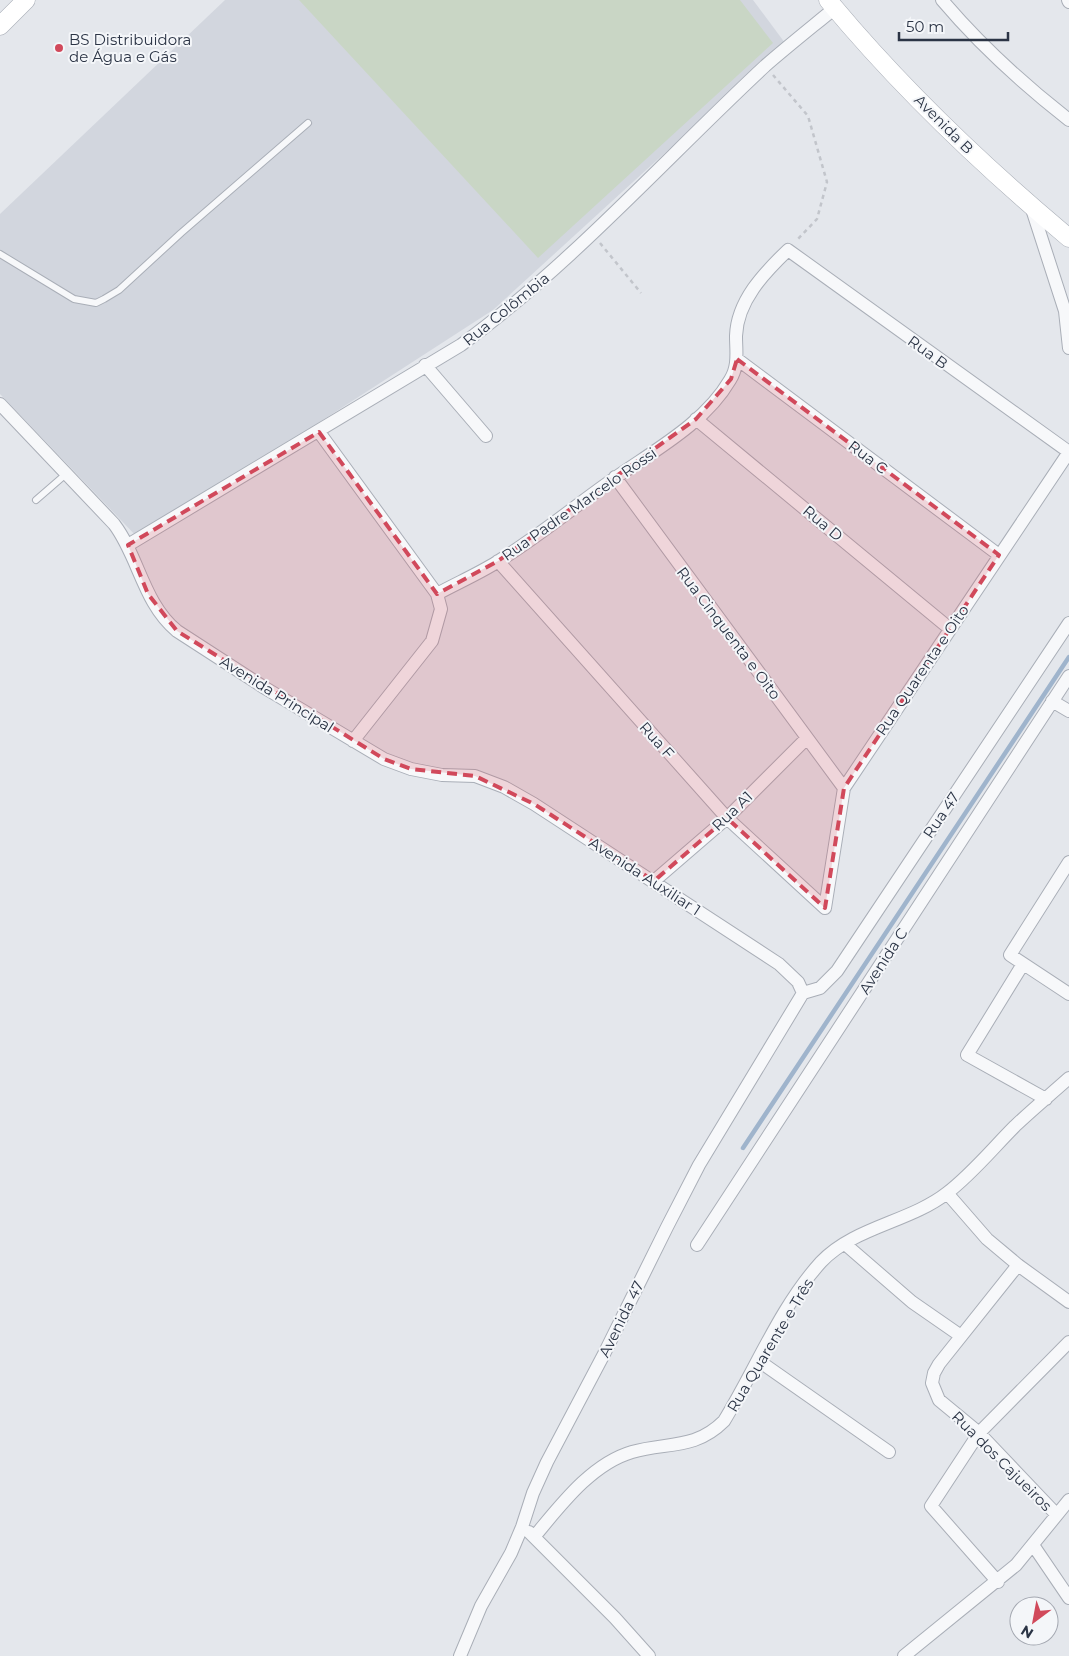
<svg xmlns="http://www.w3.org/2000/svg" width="1069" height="1656" font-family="Montserrat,sans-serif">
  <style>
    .built { fill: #d2d6de }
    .green { fill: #c9d6c5 }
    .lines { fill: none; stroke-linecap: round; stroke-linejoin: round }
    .stream { stroke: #9fb4cc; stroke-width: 4.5 }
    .lane-casing { stroke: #a9aeb7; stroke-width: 8 }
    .street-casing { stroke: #a9aeb7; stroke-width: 14 }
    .secondary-casing { stroke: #a9aeb7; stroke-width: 19 }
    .path { stroke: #c2c5cb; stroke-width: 2.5; stroke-dasharray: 4 4; stroke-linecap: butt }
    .lane { stroke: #f7f8fa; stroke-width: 6 }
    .street { stroke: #f7f8fa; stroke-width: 12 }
    .secondary { stroke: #fff; stroke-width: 18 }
    .marked { fill: #d1495b; fill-opacity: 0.2; stroke: #d1495b; stroke-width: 4; stroke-dasharray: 10 6; stroke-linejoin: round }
    .poi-dot { fill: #d1495b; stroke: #f4f6f9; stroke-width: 2 }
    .labels { text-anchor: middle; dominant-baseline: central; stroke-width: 4; stroke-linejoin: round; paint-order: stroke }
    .poi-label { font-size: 15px; fill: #2b3445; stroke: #f4f6f9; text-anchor: start }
    .street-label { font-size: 15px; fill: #2b3445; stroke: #f4f6f9 }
  </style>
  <rect width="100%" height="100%" fill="#e4e7ec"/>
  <path class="built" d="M 225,0 L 753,0 L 785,43 L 493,310 L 139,539 L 0,394 L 0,214 Z"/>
  <path class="green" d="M 299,0 L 740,0 L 773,43 L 538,258 Z"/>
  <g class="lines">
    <path class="stream" d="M 743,1148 L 1069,657"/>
    <g class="lane-casing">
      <path id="lane" d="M 0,254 L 74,299 L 96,303 L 104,299 L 119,290 L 181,233 L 308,123
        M 36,500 L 66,474"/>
    </g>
    <g class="street-casing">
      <path id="street" d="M 942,0 C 980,45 1023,84 1069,120
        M 1068,0 L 1069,2
        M 1031,206 L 1065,311 L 1069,348
        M 737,359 L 999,555
        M 425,365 L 486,436
        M 0,404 L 114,524 C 139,557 143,603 177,631 L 265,688 L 384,759 L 411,769 L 442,775 L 475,776 L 504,787 L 534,804 L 779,964 L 798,982 L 803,993
        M 696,419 L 949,628
        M 319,432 L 437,594
        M 615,477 L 844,788
        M 128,545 L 461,345 C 572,264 664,160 765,66 C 788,46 812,27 835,8
        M 498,561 L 727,818 L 825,908
        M 1052,701 L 1069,711
        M 353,741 L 432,641 L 441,609 L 437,594 C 457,583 478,574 497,562 C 538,537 576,505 615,478 C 655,450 705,423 730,380 C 739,366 736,351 736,336 C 737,301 764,273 788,250 L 1069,452
        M 1069,862 L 1010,955 L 1069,994
        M 654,881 L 727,818 L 807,738
        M 825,908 L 844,788 L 1069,452
        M 1023,964 L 967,1055 L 1046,1099
        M 803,993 L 820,988 L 837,971 L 1069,623
        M 947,1193 L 987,1239 L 1018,1265 L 1069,1302
        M 845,1244 L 912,1302 L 961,1336
        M 697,1245 L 1069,676
        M 1018,1265 L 939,1364 L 934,1373 L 932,1383 L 939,1400 L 979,1433 L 1056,1514
        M 759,1361 L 889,1452
        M 529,1532 L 615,1618 L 649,1656
        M 534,1537 C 560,1506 591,1464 632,1452 C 667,1442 695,1450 724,1421 C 756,1369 780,1307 821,1262 C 854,1227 910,1222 947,1193 C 972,1174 993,1148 1015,1126 C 1032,1110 1051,1094 1069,1078
        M 1033,1545 L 1069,1598
        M 998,1582 L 931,1506 L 979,1433 L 1069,1342
        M 460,1656 L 481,1606 L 511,1553 L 522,1527 L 533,1493 L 547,1462 L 604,1354 L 667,1227 L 699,1165 L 803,993
        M 904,1656 L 1016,1565 L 1069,1500"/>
    </g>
    <g class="secondary-casing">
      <path id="secondary" d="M 828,0 C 900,87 983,166 1069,238
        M 0,26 L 26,0"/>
    </g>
    <path class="path" d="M 773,75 L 808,116 L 827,182 L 817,219 L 797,240
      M 600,243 L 641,293"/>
    <use href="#lane" class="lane"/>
    <use href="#street" class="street"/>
    <use href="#secondary" class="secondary"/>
  </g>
  <path class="marked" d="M 737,359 L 999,555 L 844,788 L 825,908 L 727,818 L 654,881 L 534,804 L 475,776 L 411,769 L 384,759 L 177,631 L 148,594 L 128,545 L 319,432 L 437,594 L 498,561 L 696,419 L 731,379 Z"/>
  <circle class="poi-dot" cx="59" cy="48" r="5"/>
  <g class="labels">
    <g class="poi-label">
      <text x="69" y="39">BS Distribuidora<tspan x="69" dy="17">de Água e Gás</tspan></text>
    </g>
    <g class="street-label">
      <text transform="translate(944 124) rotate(45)">Avenida B</text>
      <text transform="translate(506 309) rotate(-39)">Rua Colômbia</text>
      <text transform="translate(928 352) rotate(36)">Rua B</text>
      <text transform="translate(868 457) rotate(37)">Rua C</text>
      <text transform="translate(579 504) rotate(-35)">Rua Padre Marcelo Rossi</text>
      <text transform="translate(823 523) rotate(40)">Rua D</text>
      <text transform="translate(729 633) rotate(53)">Rua Cinquenta e Oito</text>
      <text transform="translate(922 670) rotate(-56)">Rua Quarenta e Oito</text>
      <text transform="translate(277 694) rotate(32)">Avenida Principal</text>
      <text transform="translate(657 740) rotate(48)">Rua F</text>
      <text transform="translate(732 811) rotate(-44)">Rua A1</text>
      <text transform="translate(941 815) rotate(-56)">Rua 47</text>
      <text transform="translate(645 876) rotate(33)">Avenida Auxiliar 1</text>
      <text transform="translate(883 961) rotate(-57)">Avenida C</text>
      <text transform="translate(621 1319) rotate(-64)">Avenida 47</text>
      <text transform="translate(770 1345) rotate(-59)">Rua Quarente e Três</text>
      <text transform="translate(1002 1461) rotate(45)">Rua dos Cajueiros</text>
    </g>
  </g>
  <g transform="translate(1034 1621) rotate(212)"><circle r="24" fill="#f4f6f9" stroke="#a4a8b1"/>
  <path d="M0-4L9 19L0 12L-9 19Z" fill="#d1495b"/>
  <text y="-8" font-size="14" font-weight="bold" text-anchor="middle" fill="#2b3445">N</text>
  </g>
  <path d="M899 32v8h109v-8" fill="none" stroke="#2b3445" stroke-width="2.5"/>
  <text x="906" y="32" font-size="15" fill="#2b3445" stroke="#f4f6f9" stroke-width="4" paint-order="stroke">50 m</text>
</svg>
